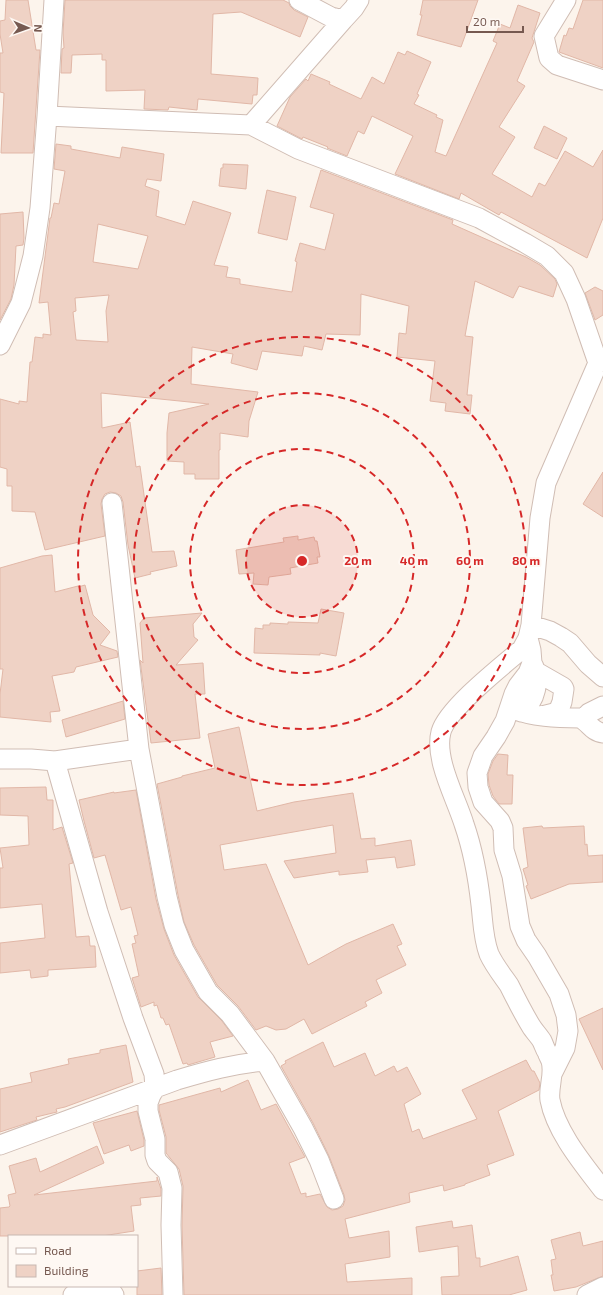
<svg xmlns="http://www.w3.org/2000/svg" width="603" height="1295" font-family="'Exo 2',sans-serif">
  <style>
    .building { fill: #efd2c5; stroke: #e1b7a7; fill-rule: evenodd }
    .lines { fill: none; stroke-linecap: round; stroke-linejoin: round }
    .street-casing { stroke: #d0bdb4; stroke-width: 21 }
    .street { stroke: #fff; stroke-width: 19 }
    .ring { fill: none; stroke: #d62828; stroke-width: 2; stroke-dasharray: 7 5 }
    .centre { fill: #d62828; stroke: #fef8f3; stroke-width: 2 }
    .ring-label { font-size: 12px; text-anchor: middle; font-weight: bold; fill: #d62828; stroke: #fef8f3; stroke-width: 4; stroke-linejoin: round; paint-order: stroke }
  </style>
  <rect width="100%" height="100%" fill="#fcf4ec"/>
  <path class="building" d="M 6,0 L 28,0 L 36,50 L 40,50 L 33,153 L 1,153 L 4,93 L 0,92 L 0,53 L 3,53 L 0,34 L 0,21 L 5,20 Z
    M 65,0 L 283,0 L 289,3 L 290,6 L 294,10 L 308,17 L 300,37 L 241,12 L 213,14 L 211,74 L 258,78 L 257,95 L 253,95 L 252,104 L 198,99 L 197,110 L 169,107 L 168,110 L 144,109 L 145,90 L 106,91 L 106,60 L 102,60 L 102,54 L 72,55 L 71,73 L 61,73 L 62,49 L 64,48 L 63,33 Z
    M 423,0 L 478,0 L 461,47 L 417,35 L 422,15 L 420,15 Z
    M 583,0 L 603,0 L 603,68 L 559,52 L 564,35 L 566,36 L 569,28 L 573,29 Z
    M 518,5 L 540,13 L 532,38 L 534,42 L 517,81 L 525,86 L 499,127 L 515,137 L 492,174 L 532,197 L 539,183 L 545,186 L 565,151 L 593,167 L 603,150 L 603,218 L 587,258 L 501,212 L 499,215 L 461,193 L 459,199 L 395,174 L 413,136 L 372,116 L 364,134 L 358,131 L 347,156 L 327,148 L 328,147 L 303,137 L 302,139 L 277,126 L 290,97 L 306,79 L 308,81 L 311,74 L 330,82 L 329,84 L 361,99 L 372,77 L 384,84 L 398,52 L 405,55 L 407,51 L 431,62 L 417,94 L 419,95 L 414,104 L 437,115 L 436,117 L 443,120 L 435,152 L 446,156 L 497,43 L 493,41 L 500,24 L 510,28 Z
    M 544,126 L 567,138 L 557,159 L 534,148 Z
    M 56,144 L 71,146 L 71,149 L 120,158 L 122,147 L 164,154 L 161,181 L 147,179 L 145,186 L 159,191 L 156,216 L 185,225 L 193,201 L 231,213 L 214,265 L 228,267 L 226,277 L 240,279 L 240,284 L 292,292 L 297,262 L 295,261 L 300,243 L 325,250 L 334,214 L 310,207 L 321,170 L 453,220 L 452,224 L 526,257 L 540,265 L 555,279 L 557,284 L 553,297 L 519,286 L 513,298 L 475,281 L 465,336 L 473,337 L 467,395 L 472,395 L 470,414 L 445,411 L 446,403 L 430,401 L 435,361 L 397,357 L 399,333 L 406,334 L 409,306 L 361,294 L 360,335 L 326,334 L 322,350 L 304,346 L 302,356 L 262,351 L 257,370 L 231,363 L 233,354 L 192,347 L 191,384 L 258,392 L 249,421 L 248,437 L 220,433 L 220,450 L 219,450 L 219,479 L 195,479 L 195,474 L 184,474 L 184,462 L 167,461 L 167,433 L 169,413 L 209,404 L 101,393 L 102,428 L 130,422 L 136,467 L 140,466 L 152,552 L 174,551 L 177,566 L 150,572 L 151,574 L 135,578 L 128,545 L 123,502 L 121,496 L 116,493 L 110,492 L 105,494 L 102,499 L 101,504 L 105,536 L 45,550 L 35,512 L 12,511 L 12,486 L 7,486 L 7,469 L 0,467 L 0,399 L 19,404 L 19,401 L 27,402 L 30,362 L 32,362 L 35,337 L 43,338 L 43,334 L 51,335 L 48,302 L 39,303 L 50,218 L 51,218 L 54,203 L 59,204 L 65,171 L 54,169 ZM 98,224 L 148,236 L 138,269 L 93,262 ZM 109,295 L 106,311 L 108,342 L 76,340 L 73,312 L 76,311 L 75,298 Z
    M 223,164 L 248,165 L 246,189 L 219,186 L 221,168 L 223,168 Z
    M 267,190 L 296,197 L 287,240 L 258,233 Z
    M 23,212 L 24,238 L 23,245 L 16,246 L 14,285 L 11,299 L 0,320 L 0,214 Z
    M 595,287 L 603,291 L 603,315 L 595,320 L 585,293 Z
    M 603,472 L 603,517 L 583,504 Z
    M 298,536 L 298,540 L 314,537 L 315,541 L 317,541 L 320,557 L 317,557 L 318,563 L 290,568 L 291,574 L 269,577 L 268,585 L 253,584 L 254,573 L 239,574 L 236,550 L 284,542 L 283,538 Z
    M 52,555 L 55,592 L 78,586 L 78,587 L 85,585 L 93,615 L 110,632 L 100,645 L 117,651 L 118,657 L 76,667 L 74,672 L 52,676 L 60,711 L 50,712 L 51,722 L 0,717 L 0,694 L 3,669 L 0,669 L 0,568 L 42,556 Z
    M 321,609 L 344,613 L 336,656 L 320,653 L 320,655 L 254,653 L 255,628 L 263,629 L 263,625 L 270,625 L 270,623 L 288,624 L 288,622 L 318,623 Z
    M 202,613 L 193,624 L 194,637 L 198,640 L 176,665 L 203,663 L 205,694 L 195,694 L 200,738 L 151,743 L 140,660 L 143,663 L 140,623 L 144,618 Z
    M 123,701 L 125,719 L 66,737 L 62,720 Z
    M 239,727 L 257,811 L 294,802 L 353,793 L 361,839 L 375,838 L 375,846 L 411,840 L 415,865 L 397,868 L 395,857 L 366,860 L 368,872 L 339,875 L 339,871 L 294,878 L 284,861 L 336,853 L 333,825 L 220,845 L 224,870 L 266,864 L 308,965 L 346,944 L 393,924 L 402,944 L 397,946 L 406,965 L 376,980 L 382,993 L 365,1002 L 367,1006 L 312,1034 L 304,1019 L 286,1029 L 276,1030 L 266,1026 L 256,1030 L 238,1006 L 217,985 L 194,945 L 184,922 L 178,895 L 157,784 L 182,777 L 182,776 L 215,768 L 208,734 Z
    M 498,754 L 508,755 L 507,775 L 513,775 L 512,804 L 499,804 L 493,796 L 489,785 L 488,774 L 493,761 Z
    M 46,787 L 47,800 L 53,800 L 53,830 L 62,827 L 73,863 L 69,864 L 76,937 L 89,936 L 90,946 L 95,946 L 96,967 L 48,970 L 48,976 L 31,978 L 30,970 L 0,973 L 0,943 L 45,938 L 42,904 L 0,908 L 0,868 L 3,868 L 0,848 L 29,845 L 28,816 L 0,815 L 0,788 Z
    M 136,790 L 156,899 L 164,929 L 174,955 L 198,997 L 222,1021 L 233,1036 L 210,1042 L 215,1057 L 188,1065 L 187,1063 L 183,1064 L 169,1024 L 166,1025 L 163,1018 L 161,1018 L 157,1005 L 154,1006 L 154,1002 L 141,1007 L 132,978 L 139,976 L 132,944 L 136,943 L 134,936 L 138,935 L 131,907 L 121,910 L 105,855 L 94,858 L 84,821 L 79,800 L 114,792 L 114,793 Z
    M 542,826 L 543,828 L 584,826 L 585,845 L 587,844 L 588,856 L 603,855 L 603,882 L 569,884 L 531,899 L 526,886 L 528,885 L 523,869 L 528,867 L 523,828 Z
    M 603,1008 L 603,1070 L 579,1019 Z
    M 323,1042 L 334,1067 L 365,1053 L 375,1076 L 394,1066 L 397,1072 L 407,1067 L 421,1094 L 404,1104 L 412,1132 L 419,1129 L 423,1139 L 477,1119 L 462,1090 L 526,1060 L 532,1071 L 534,1071 L 540,1083 L 539,1090 L 498,1111 L 514,1155 L 487,1165 L 490,1175 L 465,1184 L 465,1185 L 444,1191 L 443,1185 L 409,1193 L 410,1202 L 345,1219 L 349,1238 L 389,1231 L 390,1257 L 345,1264 L 347,1282 L 412,1278 L 412,1295 L 184,1295 L 182,1225 L 183,1186 L 179,1169 L 166,1153 L 166,1137 L 159,1110 L 159,1105 L 220,1088 L 221,1092 L 248,1080 L 261,1110 L 276,1104 L 305,1157 L 289,1163 L 301,1194 L 306,1193 L 306,1197 L 320,1194 L 327,1207 L 332,1210 L 338,1209 L 343,1206 L 345,1200 L 344,1195 L 329,1156 L 313,1123 L 281,1066 L 286,1063 L 285,1061 Z
    M 126,1045 L 133,1082 L 65,1107 L 56,1109 L 57,1112 L 36,1117 L 37,1120 L 0,1132 L 0,1089 L 32,1082 L 30,1073 L 69,1064 L 68,1059 L 100,1053 L 100,1050 Z
    M 137,1111 L 144,1140 L 144,1146 L 131,1151 L 129,1145 L 104,1154 L 93,1123 Z
    M 97,1146 L 104,1163 L 34,1195 L 157,1181 L 157,1177 L 161,1189 L 161,1196 L 140,1198 L 141,1205 L 131,1206 L 134,1231 L 102,1236 L 0,1236 L 0,1208 L 9,1207 L 10,1206 L 8,1195 L 16,1193 L 9,1166 L 36,1158 L 40,1172 Z
    M 452,1221 L 453,1228 L 472,1225 L 476,1258 L 480,1258 L 480,1267 L 518,1256 L 527,1290 L 509,1295 L 442,1295 L 441,1277 L 459,1276 L 458,1246 L 419,1252 L 416,1227 Z
    M 580,1232 L 583,1246 L 603,1241 L 603,1276 L 576,1287 L 554,1291 L 551,1275 L 553,1275 L 551,1260 L 556,1259 L 551,1240 Z
    M 161,1268 L 162,1295 L 137,1295 L 137,1271 Z"/>
  <g class="lines">
    <g class="street-casing">
      <path id="street" d="M 299,0 L 331,17 L 343,20 L 354,8 L 359,0
        M 566,0 L 544,36 L 549,58 L 557,65 L 603,80
        M 47,116 L 251,125 L 298,149 L 479,218 L 525,243 L 547,256 L 564,273 L 576,299 L 598,363
        M 251,125 L 343,20
        M 0,345 L 21,303 L 33,256 L 40,208 L 47,116 L 54,0
        M 603,362 L 598,363 L 546,483 L 540,518 L 531,625 L 528,638 L 522,649 C 502,666 447,709 441,732 C 434,759 456,798 464,824 C 473,850 478,878 481,905 C 483,922 483,938 489,954 C 494,965 502,975 509,985 C 516,999 523,1013 531,1026 C 534,1031 539,1036 542,1041 C 544,1045 545,1049 547,1052 C 548,1055 550,1058 551,1061 C 555,1074 548,1087 550,1100 C 556,1132 584,1165 603,1190
        M 112,503 L 139,749 L 167,897 L 174,925 L 184,950 L 208,992 L 230,1014 L 265,1061 L 303,1128 L 319,1160 L 334,1199
        M 531,625 L 550,631 L 561,637 L 570,643 L 588,664 L 603,677
        M 528,638 L 531,650 L 532,663 L 528,673 L 518,686 L 514,694 L 505,721 L 496,737 L 483,756 L 477,773 L 478,787 L 483,802 L 500,821 L 503,828 L 504,850 L 512,876 L 520,926 L 526,940 L 537,956 L 559,994 L 566,1015 L 568,1031 L 565,1048 L 552,1074
        M 535,671 L 563,687 L 564,689 L 562,702 L 558,712 L 542,716
        M 510,708 C 533,717 556,718 580,718 C 589,722 592,732 603,733
        M 521,712 C 536,702 541,679 532,663
        M 583,719 L 589,713 L 603,706
        M 0,759 L 31,759 L 55,761 L 139,749
        M 55,761 L 98,912 L 133,1018 L 154,1074 L 155,1088 L 151,1095 L 148,1103 L 148,1111 L 155,1139 L 155,1155 L 157,1161 L 168,1172 L 172,1188 L 171,1225 L 173,1295
        M 0,1145 L 177,1080 C 207,1071 233,1064 265,1061
        M 73,1295 L 111,1291 L 114,1295
        M 587,1295 L 603,1287"/>
    </g>
    <use href="#street" class="street"/>
  </g>
  <circle cx="302" cy="561" r="56" fill="#d62828" fill-opacity=".12"/>
  <g class="ring">
    <circle cx="302" cy="561" r="56"/>
    <circle cx="302" cy="561" r="112"/>
    <circle cx="302" cy="561" r="168"/>
    <circle cx="302" cy="561" r="224"/>
  </g>
  <circle cx="302" cy="561" r="6" class="centre"/>
  <g class="ring-label">
    <text x="358" y="565">20 m</text>
    <text x="414" y="565">40 m</text>
    <text x="470" y="565">60 m</text>
    <text x="526" y="565">80 m</text>
  </g>
  <rect x="8" y="1235" width="130" height="52" fill="#fef8f3" stroke="#c8b8b2"/>
  <rect x="16" y="1248" width="20" height="6" fill="#ffffff" stroke="#c8b8b2"/>
  <text x="44" y="1255" font-size="12" fill="#765950">Road</text>
  <rect x="16" y="1265" width="20" height="12" fill="#efd2c5" stroke="#c8b8b2"/>
  <text x="44" y="1275" font-size="12" fill="#765950">Building</text>
  <g transform="translate(28 28) rotate(92)" stroke="#fef8f3" stroke-width="3" paint-order="stroke">
  <path d="M0-3L7 15L0 10L-7 15Z" fill="#765950"/>
  <text y="-6" font-size="11" font-weight="bold" text-anchor="middle" fill="#765950">N</text>
  </g>
  <path d="M467 26v6h56v-6" fill="none" stroke="#765950" stroke-width="2"/>
  <text x="473" y="26" font-size="12" fill="#765950" stroke="#fef8f3" stroke-width="3" paint-order="stroke">20 m</text>
</svg>
